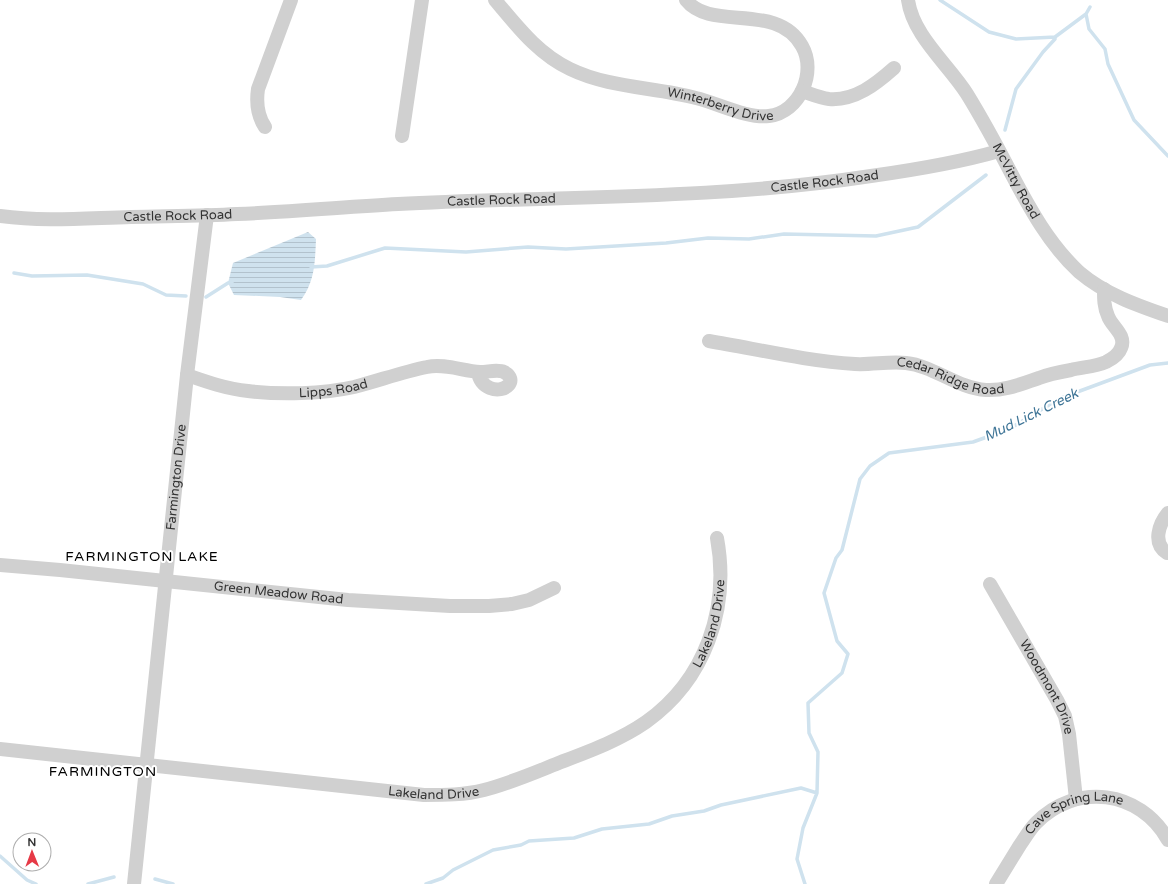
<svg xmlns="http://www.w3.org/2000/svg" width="1168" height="884" font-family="'Varela Round',sans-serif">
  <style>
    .water { fill: url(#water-rules) }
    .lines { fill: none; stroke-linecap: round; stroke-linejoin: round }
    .stream { stroke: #cfe2ee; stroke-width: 3.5 }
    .minor { stroke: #d0d0d0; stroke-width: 14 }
    .labels { text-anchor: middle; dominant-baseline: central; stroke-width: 4; stroke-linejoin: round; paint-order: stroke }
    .street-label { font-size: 13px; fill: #333; stroke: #fff }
    .water-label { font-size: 14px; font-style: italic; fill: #3f7597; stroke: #fff }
    .neighbourhood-label { font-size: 14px; letter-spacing: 1px; fill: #000; stroke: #fff }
  </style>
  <defs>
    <pattern id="water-rules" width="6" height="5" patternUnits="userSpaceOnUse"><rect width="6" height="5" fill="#cfe2ee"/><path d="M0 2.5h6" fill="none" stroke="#b2c2cd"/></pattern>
  </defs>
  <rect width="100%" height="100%" fill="#fff"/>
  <path class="water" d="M 308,232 L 316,239 C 315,262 315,281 301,300 L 280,297 L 234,295 L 228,283 L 233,263 Z"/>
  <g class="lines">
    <path class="stream" d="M 940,0 L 989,32 L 1016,39 L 1055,37
      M 1090,7 L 1086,14 L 1089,29 L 1105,49 L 1108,64 L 1134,120 L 1168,156
      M 1005,130 L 1016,89 L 1043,52 L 1055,39 L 1055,37 L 1086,14
      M 311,267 L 327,266 L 385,248 L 466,252 L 528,247 L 566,249 L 666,243 L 708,238 L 749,239 L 784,234 L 876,236 L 918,227 L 986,175
      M 14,273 L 32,276 L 87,275 L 143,284 L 166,295 L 186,296
      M 206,297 L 228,283 L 232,282
      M 0,856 L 27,880 L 36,884
      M 155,879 L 173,884
      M 88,884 L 114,877
      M 426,884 L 443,878 L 453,870 L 493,850 L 521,845 L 529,841 L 574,838 L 602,829 L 649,824 L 672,816 L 704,811 L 721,805 L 801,788 L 817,793
      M 805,884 L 797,859 L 803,828 L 817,793 L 818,752 L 809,733 L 808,703 L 842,673 L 848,654 L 837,641 L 824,593 L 836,558 L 842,550 L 860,479 L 870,466 L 889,453 L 973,442 L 1009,429 L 1061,398 L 1150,365 L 1168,363"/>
    <g class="minor">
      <path id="s1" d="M 495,0 C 517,26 538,54 570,69 C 609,88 655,87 696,98 C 717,103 748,119 769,116 C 800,112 817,72 802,46 C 777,1 711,32 686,0"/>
      <path id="s2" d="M 908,0 C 913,36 948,64 967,94 C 983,120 997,146 1011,173 C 1030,209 1049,244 1079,272 C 1105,294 1136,305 1168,316"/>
      <path d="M 802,91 C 811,94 820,98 829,99 C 855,101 876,84 894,68"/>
      <path d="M 265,127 C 257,115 256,103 258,89 L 291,0"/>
      <path d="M 402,136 L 422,0"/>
      <path id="s3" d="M 0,216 C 43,222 88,218 131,217 C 166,216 202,216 237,214 C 291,212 344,207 398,204 C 556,196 714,200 871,176 C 914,170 957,163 999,151"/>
      <path id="s4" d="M 709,341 C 757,349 806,361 855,364 C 872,365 889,361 906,363 C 934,366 957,388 986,390 C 1005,391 1021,384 1039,378 C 1049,374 1060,372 1071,370 C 1082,367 1095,367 1106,362 C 1112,359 1119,354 1121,348 C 1127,335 1111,326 1108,316 C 1104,307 1104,299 1104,289"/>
      <path id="s5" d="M 187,375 C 207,382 227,389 248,391 C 280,395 323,394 354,387 C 378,381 402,372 427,367 C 444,363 463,371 480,372 C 488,372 498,369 504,372 C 519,380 505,394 490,388 C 483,385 479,379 478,372"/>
      <path d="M 1167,553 C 1152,543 1159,524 1168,513"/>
      <path id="s6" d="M 0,565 L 60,570 L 348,600 L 450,606 L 489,606 L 512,604 L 529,600 L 554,588"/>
      <path id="s7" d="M 990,584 L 1057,700 L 1065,716 L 1069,734 L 1076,799"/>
      <path id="s8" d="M 0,749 L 424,795 C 444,795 465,795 484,790 C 511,783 536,772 561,762 C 590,751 620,740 646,722 C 705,680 730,609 717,538"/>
      <path id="s9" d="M 134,884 L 187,375 L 207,215"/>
      <path id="s10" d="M 996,884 C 1004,871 1012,858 1020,845 C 1025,838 1030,829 1036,823 C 1076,782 1140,790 1168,840"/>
    </g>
  </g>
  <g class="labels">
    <g class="street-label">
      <text stroke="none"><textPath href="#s1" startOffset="258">Winterberry Drive</textPath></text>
      <text stroke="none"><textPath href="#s3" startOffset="826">Castle Rock Road</textPath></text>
      <text stroke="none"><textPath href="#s2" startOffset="212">McVitty Road</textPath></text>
      <text stroke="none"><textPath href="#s3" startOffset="502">Castle Rock Road</textPath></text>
      <text stroke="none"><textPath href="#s3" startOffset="178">Castle Rock Road</textPath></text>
      <text stroke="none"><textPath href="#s4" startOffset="246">Cedar Ridge Road</textPath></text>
      <text stroke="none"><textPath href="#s5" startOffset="149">Lipps Road</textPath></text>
      <text stroke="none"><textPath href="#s9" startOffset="409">Farmington Drive</textPath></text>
      <text stroke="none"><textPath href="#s6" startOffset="280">Green Meadow Road</textPath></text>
      <text stroke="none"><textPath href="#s8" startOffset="784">Lakeland Drive</textPath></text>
      <text stroke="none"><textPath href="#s7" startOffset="118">Woodmont Drive</textPath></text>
      <text stroke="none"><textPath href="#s8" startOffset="436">Lakeland Drive</textPath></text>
      <text stroke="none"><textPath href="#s10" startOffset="114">Cave Spring Lane</textPath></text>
    </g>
    <g class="water-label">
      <text transform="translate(1031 415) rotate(-26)">Mud Lick Creek</text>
    </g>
    <g class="neighbourhood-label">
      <text x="142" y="556">FARMINGTON LAKE</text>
      <text x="103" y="771">FARMINGTON</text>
    </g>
  </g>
  <g transform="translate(32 852) rotate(359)"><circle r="19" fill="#ffffff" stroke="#adadad"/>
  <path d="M0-3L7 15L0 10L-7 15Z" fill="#e63946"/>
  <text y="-6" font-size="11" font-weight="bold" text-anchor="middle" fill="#333333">N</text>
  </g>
</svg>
